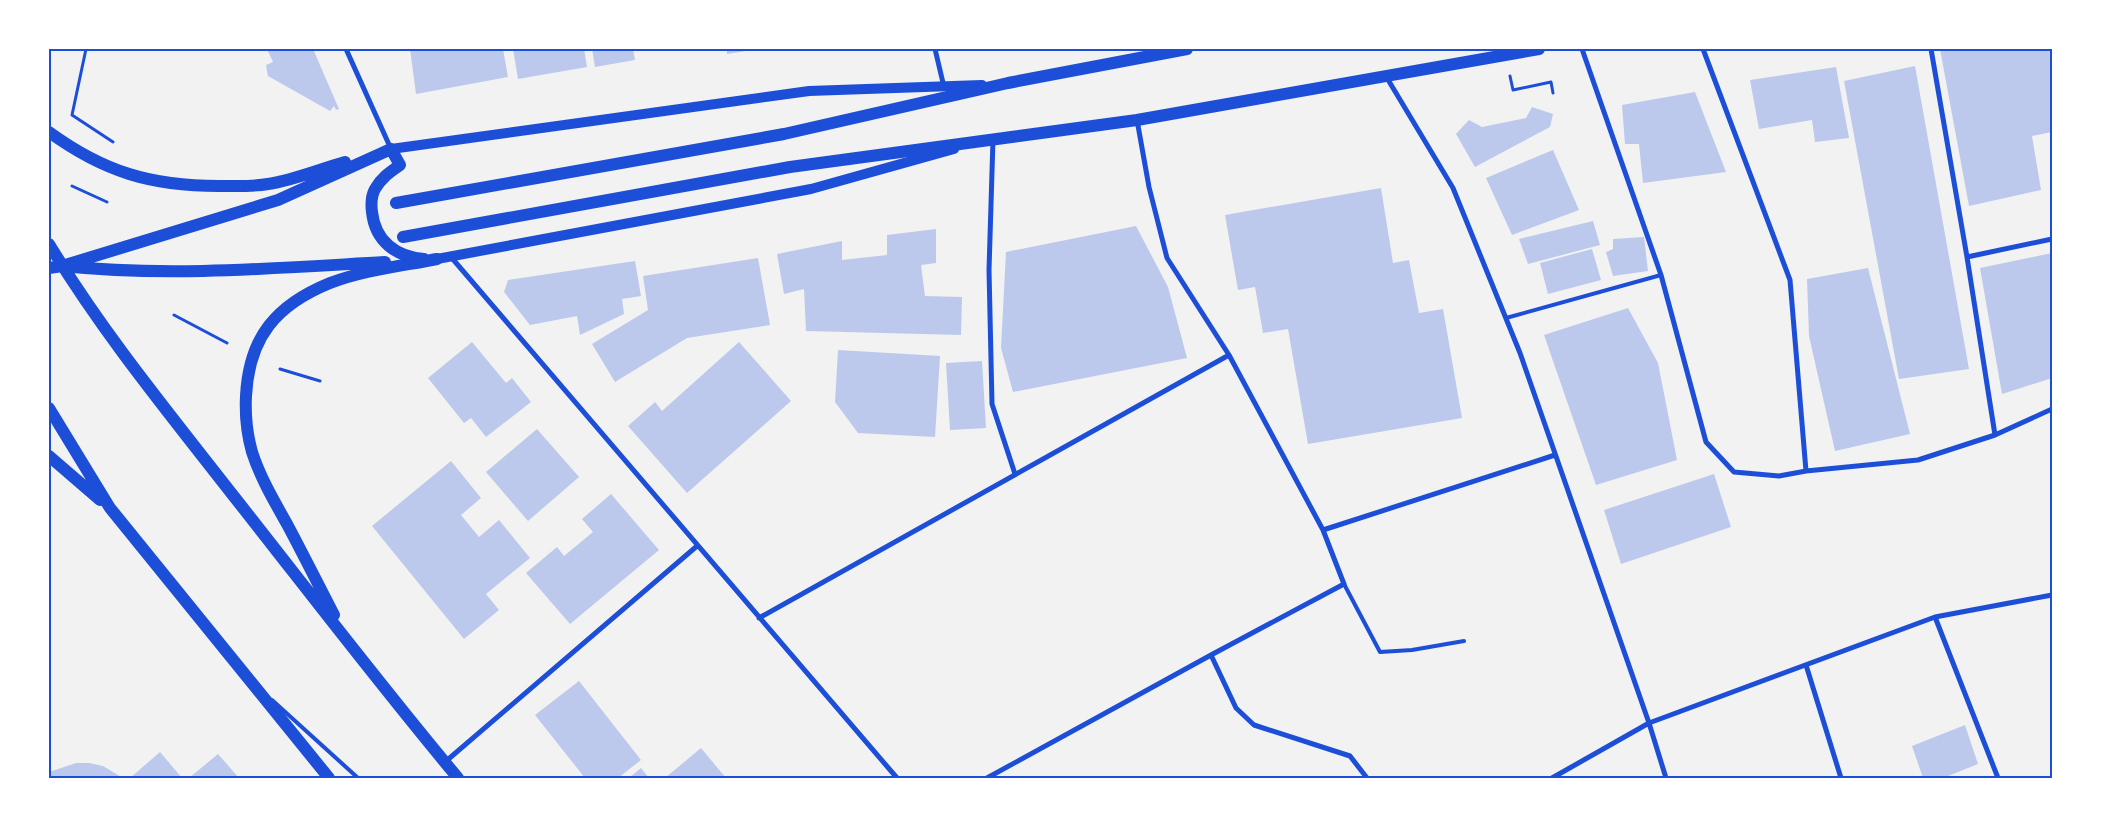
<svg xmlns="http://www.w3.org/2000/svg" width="2101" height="827" font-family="'PT Sans',sans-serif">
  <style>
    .building { fill: #bdc9ec }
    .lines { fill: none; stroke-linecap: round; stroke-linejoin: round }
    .path { stroke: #1d4ed8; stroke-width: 3 }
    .service { stroke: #1d4ed8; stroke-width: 4 }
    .minor { stroke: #1d4ed8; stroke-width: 5 }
    .secondary { stroke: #1d4ed8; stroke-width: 10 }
    .primary { stroke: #1d4ed8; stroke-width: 12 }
    .neatline { fill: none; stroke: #1d4ed8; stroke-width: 2 }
  </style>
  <rect width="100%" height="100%" fill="#f2f2f2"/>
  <path class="building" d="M 267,49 L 313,49 L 339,109 L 336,110 L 334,106 L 330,111 L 268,76 L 266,65 L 273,62 Z
    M 410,49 L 503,49 L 508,77 L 416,94 Z
    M 513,49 L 584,49 L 587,67 L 518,79 Z
    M 592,49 L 633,49 L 635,60 L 595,67 Z
    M 727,49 L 752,49 L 752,50 L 727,54 Z
    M 1940,49 L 2052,49 L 2052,132 L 2032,136 L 2041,190 L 1969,206 Z
    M 1915,66 L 1969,369 L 1899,379 L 1844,81 Z
    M 1836,67 L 1849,138 L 1815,142 L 1812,120 L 1759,129 L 1750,80 Z
    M 1695,92 L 1726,172 L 1643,183 L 1639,144 L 1625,144 L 1622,105 Z
    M 1532,107 L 1553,114 L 1550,127 L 1475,167 L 1456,134 L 1469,120 L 1482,127 L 1526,118 Z
    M 1553,150 L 1579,210 L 1512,235 L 1486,178 Z
    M 1381,188 L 1393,263 L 1409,260 L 1419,313 L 1443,309 L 1462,418 L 1308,444 L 1288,329 L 1263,333 L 1255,287 L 1238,290 L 1225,215 Z
    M 1593,221 L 1600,245 L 1528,264 L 1519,239 Z
    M 1136,226 L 1168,287 L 1187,358 L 1013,392 L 1001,348 L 1006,252 Z
    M 936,229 L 936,263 L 921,265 L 925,296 L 962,297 L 961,335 L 806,331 L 804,289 L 784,294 L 777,254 L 842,241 L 842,260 L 887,255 L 887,235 Z
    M 1644,237 L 1648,271 L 1613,276 L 1606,252 L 1613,249 L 1613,239 Z
    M 1592,249 L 1601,280 L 1548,294 L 1540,263 Z
    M 2052,253 L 2052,378 L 2002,394 L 1980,268 Z
    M 758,258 L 770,325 L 687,338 L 615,382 L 592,344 L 648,310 L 643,276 Z
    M 635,261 L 641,296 L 622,299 L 624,314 L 580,335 L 577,316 L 530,325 L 504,292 L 508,280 Z
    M 1868,268 L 1910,434 L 1835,451 L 1809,336 L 1807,279 Z
    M 1628,308 L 1658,363 L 1677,460 L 1596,485 L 1544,335 Z
    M 472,342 L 506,383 L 512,378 L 531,402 L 486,437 L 471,418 L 464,423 L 428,378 Z
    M 739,342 L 791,401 L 687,493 L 628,426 L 655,402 L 662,411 Z
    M 838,350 L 940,356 L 935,437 L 858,433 L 835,402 Z
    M 982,361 L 986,428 L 950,430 L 946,363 Z
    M 537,429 L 579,477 L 528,521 L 486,472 Z
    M 451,461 L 481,498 L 461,515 L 479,537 L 499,520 L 530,558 L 486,594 L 499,610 L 464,639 L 372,526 Z
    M 1714,474 L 1731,527 L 1621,564 L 1604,510 Z
    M 611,494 L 659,550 L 570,624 L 526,573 L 557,547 L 564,556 L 593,532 L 582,519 Z
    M 579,681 L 641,760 L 618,778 L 585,778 L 535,715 Z
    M 1965,725 L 1978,764 L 1943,778 L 1923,778 L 1912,746 Z
    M 701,748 L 726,778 L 665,778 Z
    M 160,752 L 182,778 L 130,778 Z
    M 218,754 L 239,778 L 189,778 Z
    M 76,763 L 89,763 L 103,766 L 123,778 L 49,778 L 49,772 Z
    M 641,768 L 649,778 L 629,778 Z"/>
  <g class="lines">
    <path class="path" d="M 86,49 L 72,115 L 113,142
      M 1510,76 L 1513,90 L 1551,82 L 1553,93
      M 72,186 L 107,202
      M 174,315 L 227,343
      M 280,369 L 320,381"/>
    <path class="service" d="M 1506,318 L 1661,275
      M 1344,584 L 1380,652 L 1412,650 L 1464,641
      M 272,700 L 358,778"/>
    <path class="minor" d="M 346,49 L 391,149
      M 935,49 L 944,87
      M 1582,49 L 1661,275 L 1706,442 L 1734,472 L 1779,476 L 1806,471 L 1918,460 L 1995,435 L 2052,409
      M 1703,49 L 1790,280 L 1806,471
      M 1931,49 L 1967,257 L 1995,435
      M 1387,78 L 1453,188 L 1520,353 L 1649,723 L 1666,778
      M 993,139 L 989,270 L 992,404 L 1015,474
      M 451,257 L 897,778
      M 1967,257 L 2052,239
      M 1323,530 L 1555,455
      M 1935,617 L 1998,778
      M 759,618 L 1229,355
      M 1211,655 L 1236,708 L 1254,725 L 1350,756 L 1367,778
      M 1806,665 L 1841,778
      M 445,762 L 697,546
      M 987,778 L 1211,655 L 1344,584 L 1323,530 L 1229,355 L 1167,258 L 1149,187 L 1137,120
      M 1552,778 L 1649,723 L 1935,617 L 2052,595"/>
    <path class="secondary" d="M 391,149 L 809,91 L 982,85
      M 437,259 L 811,189 L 954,149"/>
    <path class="primary" d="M 49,132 C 104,172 151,186 219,186 C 235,186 252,187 268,184 C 294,180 320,169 345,162
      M 391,149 L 400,165 C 390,172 381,178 375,189 C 371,196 371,204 372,212 C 375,241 396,257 424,259
      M 396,203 L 784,134 L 1008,83 L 1187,49
      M 403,237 L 790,167 L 1137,120 L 1539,49
      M 49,244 C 103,333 168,412 232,494 C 307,589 380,685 458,778
      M 62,266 C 169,277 278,268 385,262
      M 49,268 L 62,266 L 278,200 L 391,149
      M 49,408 L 110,508 L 329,778
      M 49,456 L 100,500
      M 334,615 C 318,584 303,554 287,524 C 274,501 260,477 252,452 C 247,434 245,415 246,396 C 249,337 276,305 330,283 C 364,270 402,266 437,259"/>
  </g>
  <rect width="2101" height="827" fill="none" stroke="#ffffff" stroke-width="100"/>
  <rect x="50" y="50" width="2001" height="727" class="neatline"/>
</svg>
